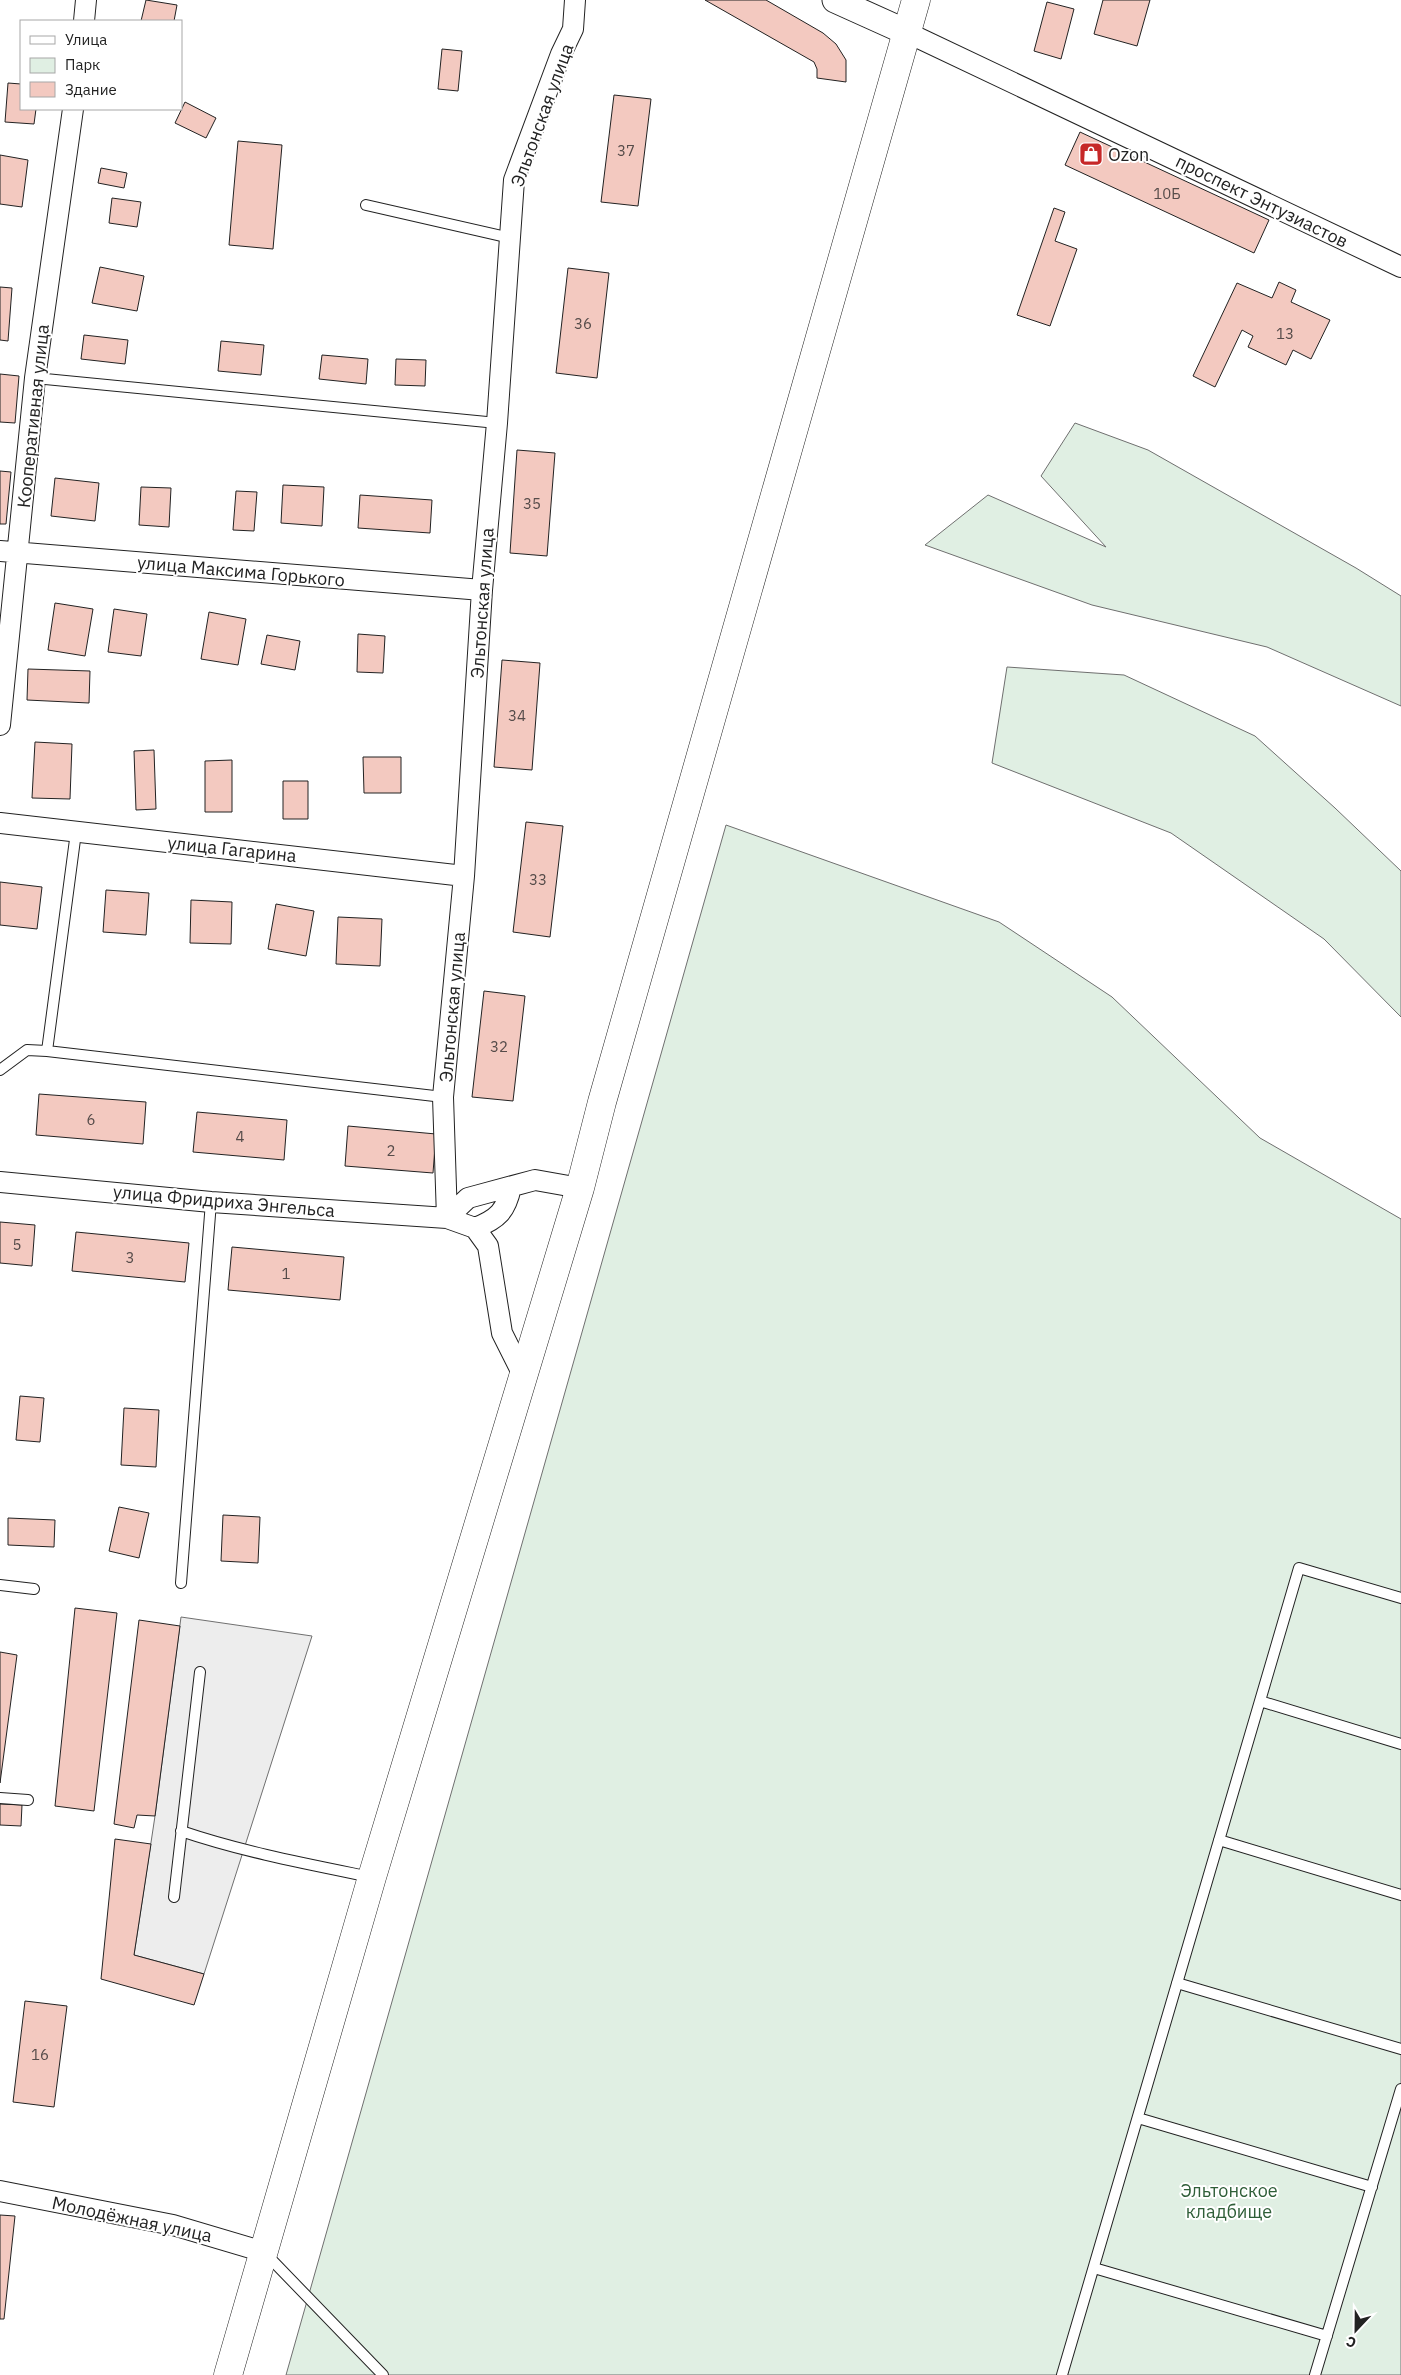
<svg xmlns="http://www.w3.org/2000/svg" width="1401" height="2375" font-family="'IBM Plex Sans',sans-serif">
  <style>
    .green { fill: #e0efe3; stroke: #6f6f6f }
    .parking { fill: #ededed; stroke: #6f6f6f }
    .building { fill: #f3c9c0; stroke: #222 }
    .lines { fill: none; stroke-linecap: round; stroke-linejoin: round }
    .service-casing { stroke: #222; stroke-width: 12 }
    .minor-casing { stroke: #222; stroke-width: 22 }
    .tertiary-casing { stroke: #222; stroke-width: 27 }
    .primary-casing { stroke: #222; stroke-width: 29 }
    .service { stroke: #fff; stroke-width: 10 }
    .minor { stroke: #fff; stroke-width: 20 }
    .tertiary { stroke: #fff; stroke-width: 25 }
    .primary { stroke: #fff; stroke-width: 28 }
    .labels { text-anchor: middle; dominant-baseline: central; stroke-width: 4; stroke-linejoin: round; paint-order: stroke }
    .number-label { font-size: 15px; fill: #564c4a }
    .street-label { font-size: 18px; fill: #222; stroke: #fff }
    .poi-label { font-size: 18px; fill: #222; stroke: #fff; text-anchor: start }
    .park-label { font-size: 18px; fill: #2f5e38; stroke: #fff }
  </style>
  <rect width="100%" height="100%" fill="#fff"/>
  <path class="green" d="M 1075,423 L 1148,450 L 1356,568 L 1401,596 L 1401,706 L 1267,647 L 1092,605 L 925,545 L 988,495 L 1106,547 L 1041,476 Z
    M 1007,667 L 1124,675 L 1255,736 L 1335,808 L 1401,871 L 1401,1017 L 1324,939 L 1171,833 L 992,763 Z
    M 726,825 L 999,922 L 1112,997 L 1260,1138 L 1401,1219 L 1401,2375 L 286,2375 Z"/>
  <path class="parking" d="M 181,1617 L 312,1636 L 204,1974 L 134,1955 L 155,1816 Z"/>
  <path class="building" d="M 146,0 L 177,5 L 174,21 L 141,21 Z
    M 705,0 L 766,0 L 823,33 L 836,44 L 846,60 L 846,82 L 817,78 L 817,69 L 814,62 Z
    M 1103,0 L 1150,0 L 1137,46 L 1094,34 Z
    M 1047,2 L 1074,9 L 1061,59 L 1034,51 Z
    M 442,49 L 462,51 L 458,91 L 438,89 Z
    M 8,83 L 21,84 L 21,109 L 36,109 L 34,124 L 5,122 Z
    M 614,95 L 651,99 L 638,206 L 601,202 Z
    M 185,102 L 216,118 L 206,138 L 175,123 Z
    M 1080,132 L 1269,220 L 1254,253 L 1065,165 Z
    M 238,141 L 282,145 L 273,249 L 229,245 Z
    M 0,155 L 28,160 L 22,207 L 0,204 Z
    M 101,168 L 127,173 L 124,188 L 98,183 Z
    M 112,198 L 141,202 L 137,227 L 109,223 Z
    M 1054,208 L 1065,212 L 1055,241 L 1077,249 L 1050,326 L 1017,315 Z
    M 100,267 L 144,276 L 137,311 L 92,303 Z
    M 568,268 L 609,273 L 597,378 L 556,373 Z
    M 1279,282 L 1296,290 L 1291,302 L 1330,320 L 1311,359 L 1293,350 L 1286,365 L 1248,347 L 1253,336 L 1242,330 L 1215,387 L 1193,376 L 1237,283 L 1272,298 Z
    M 0,287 L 12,288 L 8,341 L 0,340 Z
    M 84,335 L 128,340 L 125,364 L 81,359 Z
    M 221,341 L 264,345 L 261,375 L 218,371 Z
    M 322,355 L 368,359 L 366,384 L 319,379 Z
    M 396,359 L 426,360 L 425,386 L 395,385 Z
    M 0,374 L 19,376 L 15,423 L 0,422 Z
    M 517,450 L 555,453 L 547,556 L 510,553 Z
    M 0,471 L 11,472 L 6,524 L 0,524 Z
    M 55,478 L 99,483 L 95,521 L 51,516 Z
    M 283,485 L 324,487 L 322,526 L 281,523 Z
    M 141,487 L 171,488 L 169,527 L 139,525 Z
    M 236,491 L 257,492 L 254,531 L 233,530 Z
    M 360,495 L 432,500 L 430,533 L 358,528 Z
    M 55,603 L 93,609 L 85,656 L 48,650 Z
    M 114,609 L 147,614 L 141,656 L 108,652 Z
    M 209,612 L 246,619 L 238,665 L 201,659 Z
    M 358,634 L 385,636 L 383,673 L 357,672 Z
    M 267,635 L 300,641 L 295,670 L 261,664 Z
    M 502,660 L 540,663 L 532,770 L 494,767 Z
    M 28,669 L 90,671 L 89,703 L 27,700 Z
    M 35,742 L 72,744 L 70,799 L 32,798 Z
    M 154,750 L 156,809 L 136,810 L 134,751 Z
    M 363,757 L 401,757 L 401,793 L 364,793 Z
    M 232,760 L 232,812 L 205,812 L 205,761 Z
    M 283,781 L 308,781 L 308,819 L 283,819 Z
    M 526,822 L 563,826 L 550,937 L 513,932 Z
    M 0,882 L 42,887 L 37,929 L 0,925 Z
    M 106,890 L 149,893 L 146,935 L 103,932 Z
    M 191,900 L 232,902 L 231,944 L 190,943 Z
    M 276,904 L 314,911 L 306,956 L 268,949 Z
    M 338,917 L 382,919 L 380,966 L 336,964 Z
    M 484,991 L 525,996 L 513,1101 L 472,1097 Z
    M 39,1094 L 146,1102 L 143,1144 L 36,1135 Z
    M 197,1112 L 287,1120 L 284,1160 L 193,1152 Z
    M 348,1126 L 436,1134 L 433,1173 L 345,1166 Z
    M 0,1222 L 35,1225 L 32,1266 L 0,1263 Z
    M 76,1232 L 189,1243 L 185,1282 L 72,1271 Z
    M 232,1247 L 344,1257 L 340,1300 L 228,1290 Z
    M 20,1396 L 44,1398 L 40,1442 L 16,1440 Z
    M 124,1408 L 159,1410 L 156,1467 L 121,1465 Z
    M 119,1507 L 149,1513 L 139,1558 L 109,1551 Z
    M 223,1515 L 260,1517 L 258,1563 L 221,1561 Z
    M 8,1518 L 55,1520 L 54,1547 L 8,1545 Z
    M 75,1608 L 117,1613 L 94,1811 L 55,1806 Z
    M 139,1620 L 180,1626 L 155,1816 L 137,1815 L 134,1828 L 114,1824 Z
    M 0,1652 L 17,1655 L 0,1783 Z
    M 0,1804 L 22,1805 L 21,1826 L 0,1825 Z
    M 115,1839 L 151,1844 L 134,1955 L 204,1974 L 194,2005 L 101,1979 Z
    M 25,2001 L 67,2006 L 54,2107 L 13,2102 Z
    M 0,2215 L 15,2216 L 4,2319 L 0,2319 Z"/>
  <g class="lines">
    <g class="service-casing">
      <path id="service" d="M 366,205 L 510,238
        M 35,378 L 497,423
        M 47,1051 L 443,1097
        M 0,1070 L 27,1050 L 47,1051 L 76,832
        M 181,1583 L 211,1202
        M 0,1585 L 34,1589
        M 1260,1701 L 1401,1744
        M 0,1798 L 28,1800
        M 181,1831 C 243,1852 307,1864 371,1877
        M 1219,1840 L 1401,1895
        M 174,1897 L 200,1672
        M 1177,1983 L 1401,2049
        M 1138,2118 L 1372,2187
        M 265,2253 L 383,2375
        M 1094,2268 L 1327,2336
        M 1062,2375 L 1299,1568 L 1401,1598
        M 1315,2375 L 1401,2089"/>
    </g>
    <g class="minor-casing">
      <path id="minor" d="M 84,21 L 86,0
        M 906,32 L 1401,267
        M 0,551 L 482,590
        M 0,725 L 35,378 L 73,109
        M 0,823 L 464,876
        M 0,1182 L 211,1202 L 447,1218 L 468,1198 L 535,1180 L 580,1188
        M 475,1228 C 498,1219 506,1211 511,1187
        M 523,1375 L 502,1333 L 488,1246 L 475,1228 L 447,1218 L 443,1097 L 464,876 L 482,590 L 497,423 L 514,180 L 561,54 L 573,29 L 575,0
        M 0,2191 L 173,2225 L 264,2252"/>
    </g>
    <g class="tertiary-casing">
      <path id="tertiary" d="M 835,0 L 906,32"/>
    </g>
    <g class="primary-casing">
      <path id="primary" d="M 228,2375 L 372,1877 L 580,1188 L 602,1102 L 916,0"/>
    </g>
    <use href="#service" class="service"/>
    <use href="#minor" class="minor"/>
    <use href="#tertiary" class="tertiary"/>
    <use href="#primary" class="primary"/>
  </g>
  <defs>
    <g id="shop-square" transform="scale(1.25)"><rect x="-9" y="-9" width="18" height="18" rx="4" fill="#c62828" stroke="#fff"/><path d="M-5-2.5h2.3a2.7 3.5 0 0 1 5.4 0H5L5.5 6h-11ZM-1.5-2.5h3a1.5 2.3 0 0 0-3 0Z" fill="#fff"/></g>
  </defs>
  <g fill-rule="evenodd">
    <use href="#shop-square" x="1091" y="154"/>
  </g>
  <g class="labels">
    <g class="number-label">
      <text x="626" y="150">37</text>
      <text x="1167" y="193">10Б</text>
      <text x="583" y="323">36</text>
      <text x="1285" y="333">13</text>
      <text x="532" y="503">35</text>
      <text x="517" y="715">34</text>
      <text x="538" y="879">33</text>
      <text x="499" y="1046">32</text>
      <text x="91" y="1119">6</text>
      <text x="240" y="1136">4</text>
      <text x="391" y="1150">2</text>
      <text x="17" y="1244">5</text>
      <text x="130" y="1257">3</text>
      <text x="286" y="1273">1</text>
      <text x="40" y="2054">16</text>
    </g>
    <g class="street-label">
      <text transform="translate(542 115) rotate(-70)">Эльтонская улица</text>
      <text transform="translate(1262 201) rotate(26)">проспект Энтузиастов</text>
      <text transform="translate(33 416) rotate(-84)">Кооперативная улица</text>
      <text transform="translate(241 571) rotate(5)">улица Максима Горького</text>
      <text transform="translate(482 603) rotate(-86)">Эльтонская улица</text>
      <text transform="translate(232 849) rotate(6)">улица Гагарина</text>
      <text transform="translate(452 1007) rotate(-85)">Эльтонская улица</text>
      <text transform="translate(224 1201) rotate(5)">улица Фридриха Энгельса</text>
      <text transform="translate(132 2219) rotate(12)">Молодёжная улица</text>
    </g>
    <g class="poi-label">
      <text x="1108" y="154">Ozon</text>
    </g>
    <g class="park-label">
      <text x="1229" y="2190">Эльтонское<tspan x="1229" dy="21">кладбище</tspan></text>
    </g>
  </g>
  <rect x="20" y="20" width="162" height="90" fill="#ffffff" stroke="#a7a7a7"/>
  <rect x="30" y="36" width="25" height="8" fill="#ffffff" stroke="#a7a7a7"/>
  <text x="65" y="45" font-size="15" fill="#222222">Улица</text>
  <rect x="30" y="58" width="25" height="15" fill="#e0efe3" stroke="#a7a7a7"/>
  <text x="65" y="70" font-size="15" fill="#222222">Парк</text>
  <rect x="30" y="82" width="25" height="15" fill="#f3c9c0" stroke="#a7a7a7"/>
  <text x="65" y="95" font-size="15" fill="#222222">Здание</text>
  <g transform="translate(1356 2330) rotate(202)" stroke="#ffffff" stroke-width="4" paint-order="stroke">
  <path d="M0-4L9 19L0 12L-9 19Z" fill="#222222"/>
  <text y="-8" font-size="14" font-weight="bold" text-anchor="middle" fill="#222222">С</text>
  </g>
</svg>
